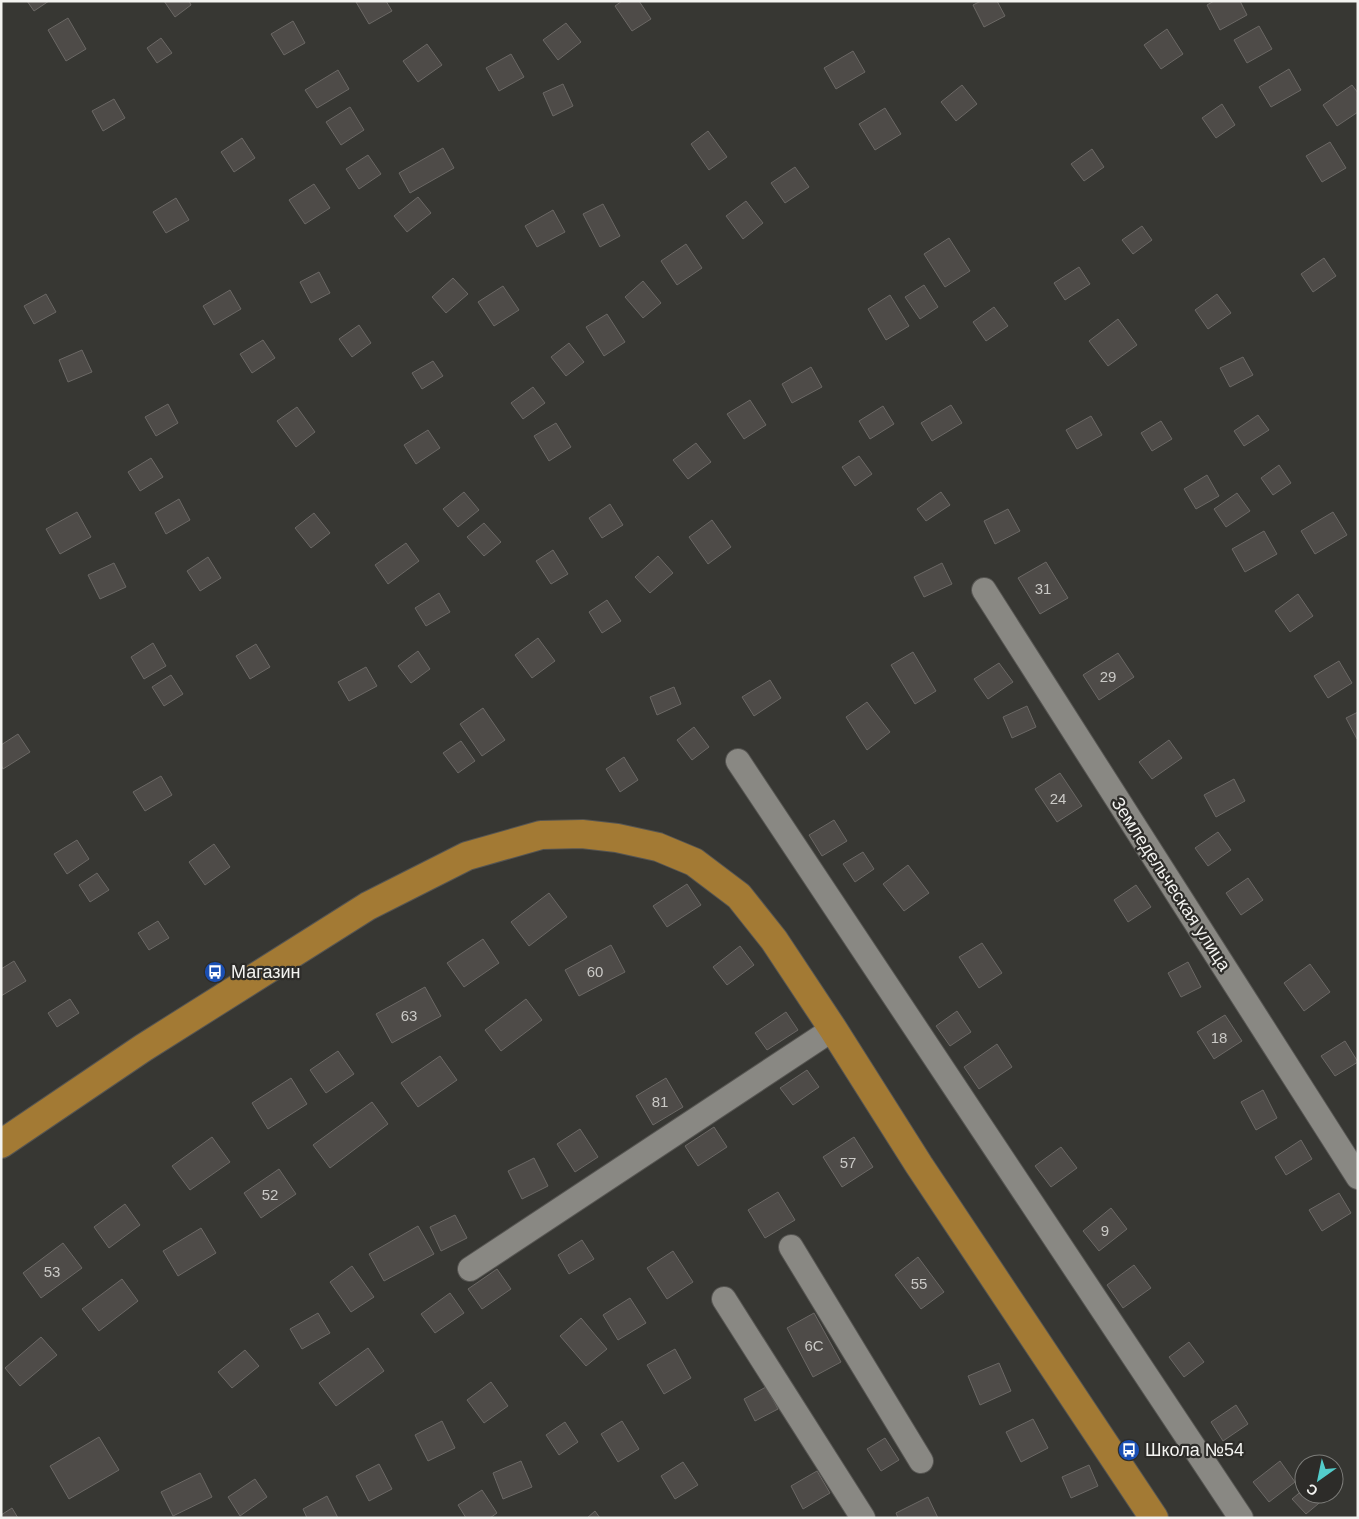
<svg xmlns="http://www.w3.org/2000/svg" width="1359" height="1519" font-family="Helvetica,sans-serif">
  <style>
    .building { fill: #4e4b48; stroke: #6b6865 }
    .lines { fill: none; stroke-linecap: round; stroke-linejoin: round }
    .minor-casing { stroke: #565552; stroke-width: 26 }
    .major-casing { stroke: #565552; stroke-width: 30 }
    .minor { stroke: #898883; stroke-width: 24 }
    .major { stroke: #a37a34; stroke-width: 28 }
    .labels { text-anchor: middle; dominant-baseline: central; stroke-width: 4.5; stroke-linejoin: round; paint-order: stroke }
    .number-label { font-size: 15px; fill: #cac9c6 }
    .street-label { font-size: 18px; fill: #f3f3f0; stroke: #2d2c29 }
    .poi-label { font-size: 18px; fill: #f3f3f0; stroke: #2d2c29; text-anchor: start }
  </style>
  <rect width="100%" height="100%" fill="#373733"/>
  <path class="building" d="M 27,1 L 49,1 L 34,11 Z
    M 164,1 L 189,1 L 191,5 L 175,17 Z
    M 358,1 L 386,1 L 392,11 L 369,24 L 356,2 Z
    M 622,1 L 639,1 L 651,19 L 632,31 L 615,6 Z
    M 981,1 L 997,1 L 1005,16 L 984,27 L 973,5 Z
    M 1214,1 L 1240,1 L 1247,15 L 1220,30 L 1207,5 Z
    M 68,18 L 86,49 L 66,61 L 48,30 Z
    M 293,21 L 305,43 L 284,55 L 271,34 Z
    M 566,23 L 581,42 L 558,60 L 543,40 Z
    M 1259,26 L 1272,49 L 1247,63 L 1234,40 Z
    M 1167,29 L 1183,54 L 1161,69 L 1144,45 Z
    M 161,38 L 172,53 L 157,63 L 147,48 Z
    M 427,44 L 442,65 L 418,82 L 403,61 Z
    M 853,51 L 865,72 L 836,89 L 824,68 Z
    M 511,54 L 524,77 L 499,91 L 486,68 Z
    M 1289,69 L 1301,90 L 1271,107 L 1259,87 Z
    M 338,70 L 349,89 L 317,108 L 305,90 Z
    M 563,84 L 573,106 L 553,116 L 543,93 Z
    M 962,85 L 977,104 L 956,121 L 941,102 Z
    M 1352,85 L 1358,93 L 1358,112 L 1337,126 L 1323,105 Z
    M 114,99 L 125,118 L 103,131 L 92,111 Z
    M 1222,104 L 1235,125 L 1216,138 L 1202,118 Z
    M 350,107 L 364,130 L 341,145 L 326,122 Z
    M 885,108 L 901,134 L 875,150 L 859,124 Z
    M 708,131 L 727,157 L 709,170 L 691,144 Z
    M 242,138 L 255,158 L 234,172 L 221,152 Z
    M 1330,142 L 1346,168 L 1322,182 L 1306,156 Z
    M 443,148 L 454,168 L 410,193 L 399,173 Z
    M 1092,149 L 1104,167 L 1084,181 L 1071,164 Z
    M 368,155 L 381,174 L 359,189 L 346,169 Z
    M 795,167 L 809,187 L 785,203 L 771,183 Z
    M 314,184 L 330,208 L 305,224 L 289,200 Z
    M 418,197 L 431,213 L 407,232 L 394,216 Z
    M 176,198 L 189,220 L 166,233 L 153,212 Z
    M 746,201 L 763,223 L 743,239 L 726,216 Z
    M 603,204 L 620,236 L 600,247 L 583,214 Z
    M 553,210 L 565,232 L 537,247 L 525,226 Z
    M 1142,226 L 1152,240 L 1133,254 L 1122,240 Z
    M 949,238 L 970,271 L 945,287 L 924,254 Z
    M 686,244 L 702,268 L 677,285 L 661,261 Z
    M 1324,258 L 1336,276 L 1313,292 L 1301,274 Z
    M 1079,267 L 1090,284 L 1065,300 L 1054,283 Z
    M 319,272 L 330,293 L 311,303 L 300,282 Z
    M 453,278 L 468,294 L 446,313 L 432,297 Z
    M 643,281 L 661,303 L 643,318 L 625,297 Z
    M 924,285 L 938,307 L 920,319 L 905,297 Z
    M 503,286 L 519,310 L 494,326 L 478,302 Z
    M 230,290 L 241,309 L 214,325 L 203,306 Z
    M 46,294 L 56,312 L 34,324 L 24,306 Z
    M 1217,294 L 1231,313 L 1208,329 L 1195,310 Z
    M 890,295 L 909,326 L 886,340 L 868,309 Z
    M 994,307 L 1008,326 L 986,341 L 973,322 Z
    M 607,314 L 625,342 L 604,356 L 586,327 Z
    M 1118,319 L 1137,345 L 1108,366 L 1089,341 Z
    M 359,325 L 371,343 L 352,357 L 339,339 Z
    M 263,340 L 275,358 L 252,373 L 240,354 Z
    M 569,343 L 584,362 L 566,376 L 551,357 Z
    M 82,350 L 92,372 L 68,382 L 59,360 Z
    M 1243,357 L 1253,375 L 1230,387 L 1220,368 Z
    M 433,361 L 443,376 L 422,389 L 412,373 Z
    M 811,367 L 822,387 L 792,403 L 782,384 Z
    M 533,387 L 545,403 L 523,419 L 511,403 Z
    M 750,400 L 766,425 L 744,439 L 727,414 Z
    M 168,404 L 178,423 L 156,436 L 145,417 Z
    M 951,405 L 962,423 L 932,441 L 921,423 Z
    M 883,406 L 894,424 L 870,439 L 859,421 Z
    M 297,407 L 315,432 L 296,447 L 277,421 Z
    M 1258,415 L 1269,430 L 1244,446 L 1234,431 Z
    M 1091,416 L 1102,435 L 1077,449 L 1066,430 Z
    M 1161,421 L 1172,439 L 1152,451 L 1141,433 Z
    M 556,423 L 571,447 L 549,461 L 534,436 Z
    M 428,430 L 440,448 L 416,464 L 404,445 Z
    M 696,443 L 711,462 L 688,479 L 673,460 Z
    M 859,456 L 872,474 L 855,486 L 842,467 Z
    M 151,458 L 163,477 L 140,491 L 128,472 Z
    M 1279,465 L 1291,483 L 1273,495 L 1261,478 Z
    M 1207,475 L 1219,496 L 1196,509 L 1184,489 Z
    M 464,492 L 479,510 L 458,527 L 443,509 Z
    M 941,492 L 950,505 L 926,521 L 917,509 Z
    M 1237,493 L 1250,511 L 1226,527 L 1214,509 Z
    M 179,499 L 190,520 L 166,534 L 155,513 Z
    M 610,504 L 623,525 L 602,538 L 589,518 Z
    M 1008,509 L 1020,531 L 995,544 L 984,521 Z
    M 77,512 L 91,537 L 60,554 L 46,529 Z
    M 1333,512 L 1347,535 L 1315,554 L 1301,531 Z
    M 314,513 L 330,533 L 311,548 L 295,528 Z
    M 712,520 L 731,547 L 708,564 L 689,537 Z
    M 484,523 L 501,542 L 484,556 L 467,537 Z
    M 1264,531 L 1277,554 L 1245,572 L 1232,549 Z
    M 406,543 L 419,561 L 388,584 L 375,565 Z
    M 553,550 L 568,574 L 551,584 L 536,561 Z
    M 658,556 L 673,573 L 650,593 L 635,577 Z
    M 208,557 L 221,578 L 200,591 L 187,571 Z
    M 1046,562 L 1068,598 L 1040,614 L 1018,578 Z
    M 114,563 L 126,587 L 100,599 L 88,575 Z
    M 942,563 L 952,584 L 924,597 L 914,577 Z
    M 439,593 L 450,612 L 426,626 L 415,608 Z
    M 1298,594 L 1313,616 L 1290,632 L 1275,611 Z
    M 607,600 L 621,621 L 602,633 L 589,612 Z
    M 538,638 L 555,661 L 532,678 L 515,655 Z
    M 153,643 L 166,666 L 144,679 L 131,657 Z
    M 256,644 L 270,667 L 250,679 L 236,656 Z
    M 418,651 L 430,669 L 411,683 L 398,666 Z
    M 913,652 L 936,691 L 915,704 L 891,665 Z
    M 1118,653 L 1134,677 L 1099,700 L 1083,675 Z
    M 1339,661 L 1352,683 L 1328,698 L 1314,676 Z
    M 999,663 L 1013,682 L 988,699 L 974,679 Z
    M 366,667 L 377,686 L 349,701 L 338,682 Z
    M 171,675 L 183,694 L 164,706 L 152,687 Z
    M 770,680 L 781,698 L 754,716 L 742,697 Z
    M 674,687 L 681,704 L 657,715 L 650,697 Z
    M 867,702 L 890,732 L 867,750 L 846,717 Z
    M 1027,706 L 1036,727 L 1012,738 L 1003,717 Z
    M 483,708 L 505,740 L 482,756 L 460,724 Z
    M 1358,712 L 1358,739 L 1357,739 L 1346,718 Z
    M 694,727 L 709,747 L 692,760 L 677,740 Z
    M 18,734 L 30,752 L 3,769 L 1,765 L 1,745 Z
    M 1169,740 L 1182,758 L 1152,779 L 1139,762 Z
    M 461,741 L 475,761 L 458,773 L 443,753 Z
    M 624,757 L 638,780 L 620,792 L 606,769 Z
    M 1060,773 L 1082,806 L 1057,822 L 1035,789 Z
    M 161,776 L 172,795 L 145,811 L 133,792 Z
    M 1234,779 L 1245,801 L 1216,817 L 1204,795 Z
    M 834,820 L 847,841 L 822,856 L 809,835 Z
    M 1218,832 L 1231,850 L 1208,866 L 1195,848 Z
    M 77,840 L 89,859 L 67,874 L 54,854 Z
    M 214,844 L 230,867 L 205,885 L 189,862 Z
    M 863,852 L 874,869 L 855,882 L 843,864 Z
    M 908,865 L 929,893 L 904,911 L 883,884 Z
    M 97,873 L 109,890 L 90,902 L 79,885 Z
    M 1248,878 L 1263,900 L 1241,915 L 1226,893 Z
    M 687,884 L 701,905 L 667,927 L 653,906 Z
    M 1136,885 L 1151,907 L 1128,922 L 1114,900 Z
    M 549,893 L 567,917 L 529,946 L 511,922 Z
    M 158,921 L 169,938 L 149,950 L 138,933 Z
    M 483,939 L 499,963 L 464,987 L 447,963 Z
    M 982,943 L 1002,973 L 979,988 L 959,957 Z
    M 611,945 L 625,972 L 579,996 L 565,970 Z
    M 740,946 L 754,965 L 727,985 L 713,967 Z
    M 14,961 L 26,981 L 1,996 L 1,969 Z
    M 1188,962 L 1201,987 L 1181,997 L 1168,973 Z
    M 1310,964 L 1330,992 L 1304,1011 L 1284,983 Z
    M 425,987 L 441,1016 L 392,1043 L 376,1014 Z
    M 70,999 L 79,1013 L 57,1027 L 48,1013 Z
    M 526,999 L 542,1020 L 501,1051 L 485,1030 Z
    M 957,1011 L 971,1032 L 950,1046 L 936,1026 Z
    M 786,1012 L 798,1030 L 767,1050 L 755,1033 Z
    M 1225,1015 L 1242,1041 L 1214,1059 L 1197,1032 Z
    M 1345,1041 L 1358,1062 L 1335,1076 L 1321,1056 Z
    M 997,1044 L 1012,1067 L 979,1089 L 964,1067 Z
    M 338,1051 L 354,1074 L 326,1093 L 310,1070 Z
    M 440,1056 L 457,1080 L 418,1107 L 401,1083 Z
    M 807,1070 L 819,1087 L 793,1105 L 780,1088 Z
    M 291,1078 L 307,1104 L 268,1129 L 252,1103 Z
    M 666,1078 L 683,1107 L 653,1125 L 636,1096 Z
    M 1263,1090 L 1277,1118 L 1256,1130 L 1241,1102 Z
    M 372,1102 L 388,1124 L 330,1168 L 313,1145 Z
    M 714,1127 L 727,1147 L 698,1166 L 685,1146 Z
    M 580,1129 L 598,1157 L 575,1172 L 557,1144 Z
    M 212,1137 L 230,1162 L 190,1190 L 172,1166 Z
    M 854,1137 L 873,1167 L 842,1187 L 823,1157 Z
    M 1301,1140 L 1312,1159 L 1286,1175 L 1275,1157 Z
    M 1061,1147 L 1077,1168 L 1051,1187 L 1035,1166 Z
    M 534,1158 L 548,1186 L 522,1199 L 508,1171 Z
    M 279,1169 L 296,1194 L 261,1218 L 244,1193 Z
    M 778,1192 L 795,1220 L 765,1238 L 748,1210 Z
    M 1339,1193 L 1351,1213 L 1322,1231 L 1309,1210 Z
    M 125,1204 L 140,1225 L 109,1248 L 94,1227 Z
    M 1111,1208 L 1127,1229 L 1099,1251 L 1083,1231 Z
    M 455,1215 L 467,1238 L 441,1251 L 430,1227 Z
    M 418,1226 L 434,1254 L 384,1281 L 369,1254 Z
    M 201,1228 L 216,1253 L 178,1276 L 163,1251 Z
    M 582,1240 L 594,1259 L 569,1274 L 558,1255 Z
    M 63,1243 L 82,1268 L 41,1298 L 23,1273 Z
    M 673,1251 L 693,1282 L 667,1299 L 647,1268 Z
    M 918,1257 L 944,1292 L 921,1309 L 895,1275 Z
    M 1134,1265 L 1151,1288 L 1123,1308 L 1107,1285 Z
    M 352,1266 L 374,1297 L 351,1312 L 330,1282 Z
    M 497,1269 L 511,1289 L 482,1309 L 468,1289 Z
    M 122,1279 L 138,1301 L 99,1331 L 82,1309 Z
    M 450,1293 L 464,1313 L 435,1333 L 421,1314 Z
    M 630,1298 L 646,1323 L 618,1340 L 603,1315 Z
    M 318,1313 L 330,1333 L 302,1349 L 290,1329 Z
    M 814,1313 L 841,1362 L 813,1377 L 787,1328 Z
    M 581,1318 L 607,1349 L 586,1366 L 560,1336 Z
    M 41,1337 L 57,1355 L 20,1386 L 5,1368 Z
    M 1189,1342 L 1204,1362 L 1184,1377 L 1169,1357 Z
    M 368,1348 L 384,1371 L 336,1406 L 319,1383 Z
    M 675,1349 L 691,1378 L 664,1394 L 647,1365 Z
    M 245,1350 L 259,1366 L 232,1388 L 218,1372 Z
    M 999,1363 L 1011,1391 L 980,1405 L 968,1376 Z
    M 491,1382 L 508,1406 L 484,1423 L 467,1400 Z
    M 766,1387 L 778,1409 L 755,1421 L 744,1399 Z
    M 1236,1405 L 1248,1424 L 1223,1441 L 1211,1422 Z
    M 1033,1419 L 1048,1448 L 1021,1462 L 1006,1432 Z
    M 442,1421 L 455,1448 L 428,1461 L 415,1435 Z
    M 622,1421 L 639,1449 L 618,1462 L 601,1434 Z
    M 565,1422 L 578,1442 L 559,1455 L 546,1435 Z
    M 99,1437 L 119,1470 L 69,1499 L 50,1466 Z
    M 885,1438 L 899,1460 L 881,1471 L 867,1449 Z
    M 521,1461 L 532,1487 L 503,1499 L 493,1473 Z
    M 1280,1461 L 1295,1482 L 1269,1502 L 1253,1482 Z
    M 683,1462 L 698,1485 L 675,1499 L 661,1476 Z
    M 379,1464 L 392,1489 L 369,1501 L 356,1476 Z
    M 1089,1465 L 1098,1486 L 1071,1498 L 1062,1477 Z
    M 817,1471 L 830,1493 L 803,1509 L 791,1486 Z
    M 200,1473 L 212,1497 L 173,1516 L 161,1492 Z
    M 255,1479 L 267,1497 L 240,1516 L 228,1497 Z
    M 1304,1489 L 1304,1494 L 1330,1494 L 1306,1514 L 1292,1499 Z
    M 482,1490 L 497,1513 L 490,1518 L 466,1518 L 458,1505 Z
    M 327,1496 L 338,1518 L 307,1518 L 303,1509 Z
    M 928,1497 L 938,1518 L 898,1518 L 896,1513 Z
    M 12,1508 L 18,1518 L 1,1518 L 1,1515 Z
    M 595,1511 L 600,1518 L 587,1518 Z"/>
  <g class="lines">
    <g class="minor-casing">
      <path id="minor" d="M 984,590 L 1358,1177
        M 738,761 L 1241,1518
        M 791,1247 L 921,1461
        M 470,1269 L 833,1029
        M 724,1299 L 863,1518"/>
    </g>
    <g class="major-casing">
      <path id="major" d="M 1,1144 L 143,1048 L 368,906 L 467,856 L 541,835 L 582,834 L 617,838 L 658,847 L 694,862 L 739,896 L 774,940 L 833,1029 L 919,1165 L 1154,1518"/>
    </g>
    <use href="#minor" class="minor"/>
    <use href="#major" class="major"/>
  </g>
  <defs>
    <g id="bus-disc" transform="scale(1.125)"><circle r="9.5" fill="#1a4fb4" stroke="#2d2c29"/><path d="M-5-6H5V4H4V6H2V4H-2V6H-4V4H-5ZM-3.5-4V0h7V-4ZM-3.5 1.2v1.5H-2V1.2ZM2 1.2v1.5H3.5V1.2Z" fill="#fff"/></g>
  </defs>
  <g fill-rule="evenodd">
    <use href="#bus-disc" x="215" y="972"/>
    <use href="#bus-disc" x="1129" y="1450"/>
  </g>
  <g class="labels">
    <g class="number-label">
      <text x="1043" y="588">31</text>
      <text x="1108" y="676">29</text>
      <text x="1058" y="798">24</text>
      <text x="595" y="971">60</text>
      <text x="409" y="1015">63</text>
      <text x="1219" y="1037">18</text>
      <text x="660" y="1101">81</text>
      <text x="848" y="1162">57</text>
      <text x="270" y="1194">52</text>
      <text x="1105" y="1230">9</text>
      <text x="52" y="1271">53</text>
      <text x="919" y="1283">55</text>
      <text x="814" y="1345">6С</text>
    </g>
    <g class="street-label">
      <text transform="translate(1171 884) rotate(57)">Земледельческая улица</text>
    </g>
    <g class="poi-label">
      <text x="231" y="972">Магазин</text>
      <text x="1145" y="1450">Школа №54</text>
    </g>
  </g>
  <rect width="1359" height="1519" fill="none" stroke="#f3f3f0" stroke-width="5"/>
  <g transform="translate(1319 1479) rotate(213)"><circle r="24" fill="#2d2c29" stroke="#7c7c79"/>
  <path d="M0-4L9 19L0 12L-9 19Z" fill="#53cdcb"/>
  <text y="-8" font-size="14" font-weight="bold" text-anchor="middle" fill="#f3f3f0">С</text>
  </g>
</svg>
